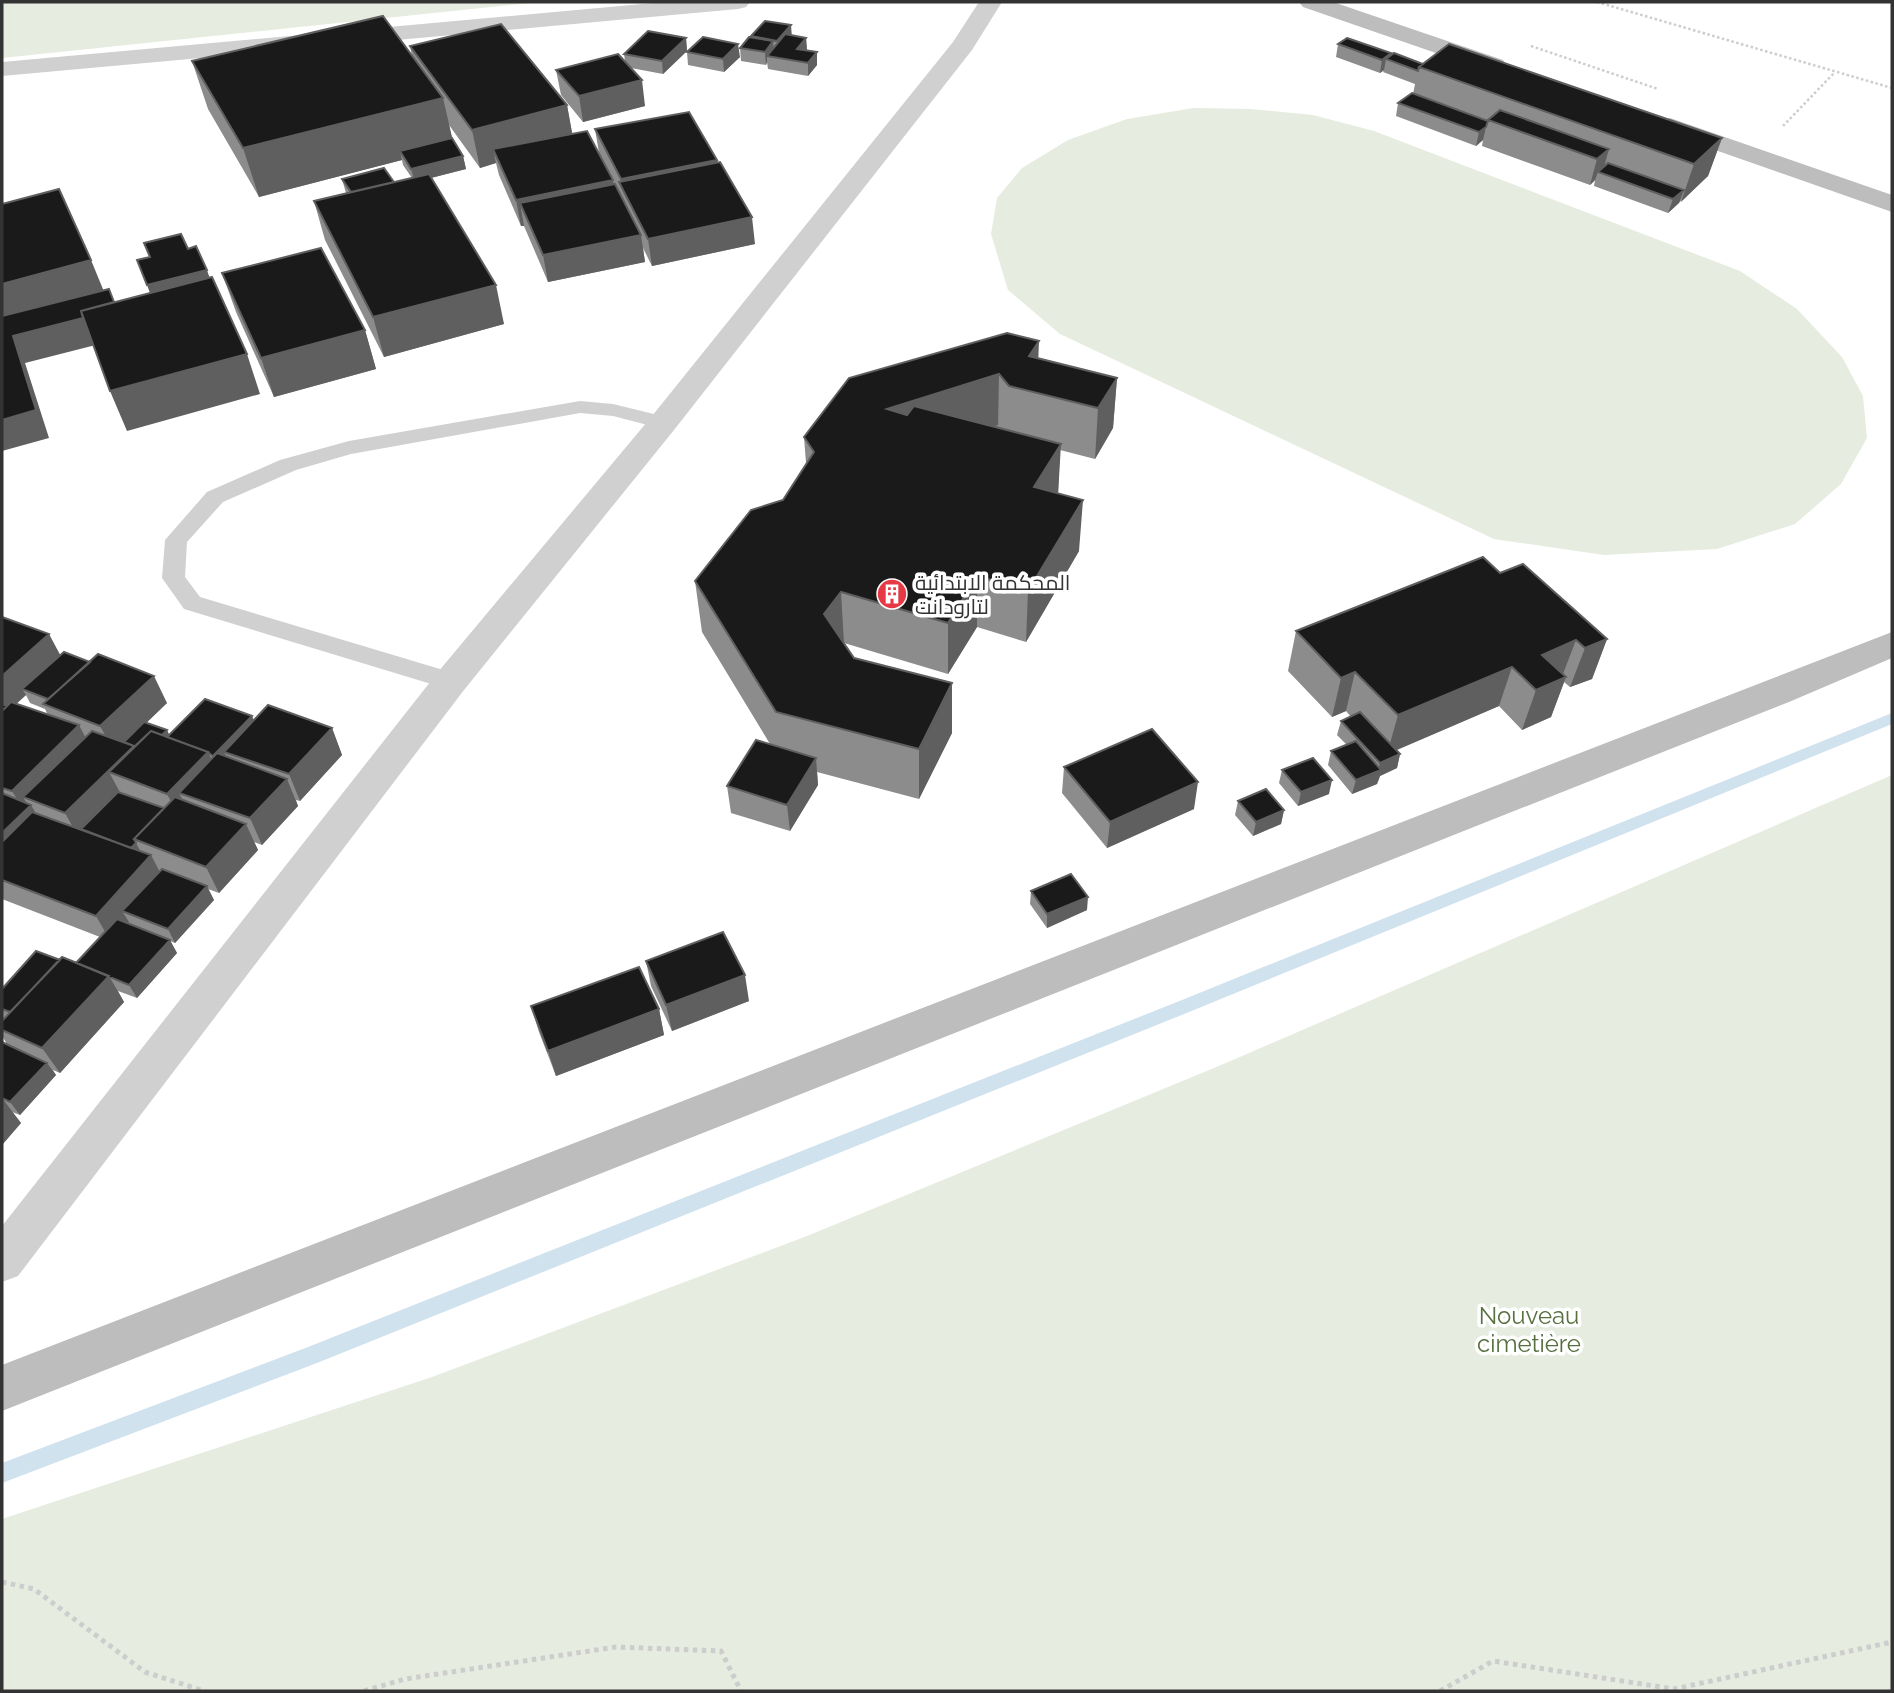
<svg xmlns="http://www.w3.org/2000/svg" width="1894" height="1693" font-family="Raleway,Cairo,sans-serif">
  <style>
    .green { fill: #e6ecdf }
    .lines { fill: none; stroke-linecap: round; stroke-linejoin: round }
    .stream { fill: #cfe2ee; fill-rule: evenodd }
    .path-far1 { stroke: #cdcdcd; stroke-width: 2.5; stroke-dasharray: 2.5 2.5; stroke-linecap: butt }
    .path { stroke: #cdcdcd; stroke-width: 5; stroke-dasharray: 4.5 4.5; stroke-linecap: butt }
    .lane { fill: #d0d0d0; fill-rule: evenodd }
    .street { fill: #d0d0d0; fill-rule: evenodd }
    .secondary { fill: #bdbdbd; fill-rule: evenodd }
    .wall { fill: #8c8c8c; fill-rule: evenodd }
    .shaded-wall { fill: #5f5f5f }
    .building { fill: #1a1a1a; stroke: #5f5f5f; stroke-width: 2 }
    .labels { text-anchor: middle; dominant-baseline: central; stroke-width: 7; stroke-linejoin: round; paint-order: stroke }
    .poi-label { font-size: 21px; fill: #333; stroke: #fff; text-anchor: start }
    .near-park-label { font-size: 24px; fill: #56703f; stroke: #fff }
  </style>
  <rect width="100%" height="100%" fill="#fff"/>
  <path class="green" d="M 2,2 L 540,2 L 2,58 Z
    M 1194,108 L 1251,109 L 1313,115 L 1374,131 L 1740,271 L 1797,309 L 1842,357 L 1863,396 L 1867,438 L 1841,484 L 1795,524 L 1717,549 L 1604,555 L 1494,539 L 1060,334 L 1008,290 L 991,234 L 997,198 L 1022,168 L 1068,140 L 1127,119 Z
    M 1892,775 L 1892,1691 L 2,1691 L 2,1519 L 432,1377 L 807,1236 L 1226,1063 Z"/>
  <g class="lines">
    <path class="stream" d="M 1892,713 L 1892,724 L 1194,1010 L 317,1363 L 2,1483 L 2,1463 L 308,1347 L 1182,1000 Z"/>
    <path class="path-far1" d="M 1597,2 L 1892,88
      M 1531,46 L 1658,89
      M 1783,126 L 1834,73"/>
    <path class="path" d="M 2,1582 L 34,1589 L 145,1672 L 204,1691
      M 364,1691 L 405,1679 L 616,1647 L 721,1651 L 741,1691
      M 1440,1691 L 1493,1661 L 1674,1689 L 1892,1642"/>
    <path class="lane" d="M 580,401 L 613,404 L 670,418 L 674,423 L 670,428 L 663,429 L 613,416 L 580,413 L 351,454 L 296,470 L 223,502 L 187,542 L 185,577 L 200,597 L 460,675 L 463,681 L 460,687 L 451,690 L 184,609 L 162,578 L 165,540 L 207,492 L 280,460 L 349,441 Z"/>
    <path class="street" d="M 664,2 L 750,2 L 746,7 L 738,9 L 2,76 L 2,62 Z
      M 979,2 L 1002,2 L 972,50 L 674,430 L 464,690 L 18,1276 L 2,1282 L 2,1226 L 438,672 L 652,416 L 953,42 Z"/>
    <path class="secondary" d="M 1299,2 L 1333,2 L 1503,60 L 1506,65 L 1503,70 L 1494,72 L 1485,70 L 1303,7 Z
      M 1670,118 L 1892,195 L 1892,212 L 1661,131 L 1657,126 L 1661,121 Z
      M 1892,632 L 1892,658 L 1789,702 L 2,1411 L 2,1365 Z"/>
  </g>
  <path class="wall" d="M 751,36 L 792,36 L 806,38 L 807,50 L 817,65 L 808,76 L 768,69 L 767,62 L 766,65 L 741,61 L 740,48 L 752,38 Z
    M 686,38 L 687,51 L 663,74 L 631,68 L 645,106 L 583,122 L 561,95 L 556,70 L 625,61 L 624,54 Z
    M 1338,44 L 1423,64 L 1722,138 L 1708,176 L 1668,213 L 1594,186 L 1595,180 L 1590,185 L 1482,146 L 1483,140 L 1476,146 L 1396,116 L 1398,103 L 1413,94 L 1415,84 L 1383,72 L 1384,70 L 1380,73 L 1336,57 Z
    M 410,46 L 567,105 L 572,134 L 599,153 L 595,129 L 717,160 L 755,244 L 652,266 L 643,248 L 645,262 L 548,282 L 524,226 L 521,226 L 499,175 L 496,163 L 480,168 L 449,125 L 452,138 L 463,156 L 466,169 L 431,178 L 504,324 L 384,357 L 325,240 L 314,201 L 346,193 L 342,179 L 394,182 L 412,178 L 403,165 L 402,160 L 259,197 L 208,109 L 192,61 L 412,56 Z
    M 687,52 L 740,57 L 724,72 L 688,65 Z
    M 222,273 L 365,330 L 376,369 L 274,397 L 236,312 Z
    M 1039,358 L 1117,378 L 1113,428 L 1095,459 L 1060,450 L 1058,493 L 1079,551 L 1026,642 L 977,627 L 948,674 L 844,643 L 854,658 L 952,733 L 919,799 L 817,772 L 818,785 L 790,831 L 731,813 L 727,786 L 770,744 L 702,632 L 695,581 L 783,500 L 806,463 L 804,437 Z
    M 1500,573 L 1607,639 L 1592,679 L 1570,687 L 1564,682 L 1551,717 L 1522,730 L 1499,706 L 1397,750 L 1400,754 L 1397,768 L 1380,776 L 1377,784 L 1352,794 L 1328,765 L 1331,751 L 1347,745 L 1337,735 L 1341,721 L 1351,717 L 1346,711 L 1332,717 L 1288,671 L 1296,631 Z
    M 2,617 L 60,655 L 167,703 L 146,723 L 167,730 L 169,735 L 252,716 L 254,721 L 332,728 L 342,755 L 300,801 L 296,800 L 298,806 L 262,845 L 254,842 L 258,850 L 219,893 L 208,889 L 214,900 L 175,943 L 170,941 L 177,953 L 137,998 L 118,991 L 124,1002 L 60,1073 L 53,1070 L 56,1075 L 20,1115 L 12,1112 L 21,1123 L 2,1145 L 2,1042 L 7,1044 L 2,1036 L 2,1021 L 4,1019 L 2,1018 L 2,989 L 60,960 L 76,963 L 100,937 L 2,899 ZM 26,695 L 30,703 L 45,709 L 48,715 L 16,704 Z
    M 1064,767 L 1194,809 L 1107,848 L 1062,793 Z
    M 1282,770 L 1329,794 L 1298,806 L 1279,783 Z
    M 1238,801 L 1284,810 L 1281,824 L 1253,836 L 1235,815 Z
    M 1031,891 L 1087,910 L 1047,928 L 1030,904 Z
    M 646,961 L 749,1001 L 672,1031 L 651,986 Z
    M 531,1006 L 659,1009 L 664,1035 L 556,1076 L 539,1032 Z"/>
  <path class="shaded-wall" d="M 791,25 L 792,38 L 778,54 L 777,41 Z
    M 686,38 L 687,51 L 663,74 L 662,61 Z
    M 806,38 L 807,51 L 797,49 Z
    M 773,41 L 774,54 L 767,56 L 767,62 L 766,65 L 765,52 Z
    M 738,44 L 740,57 L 724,72 L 723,59 Z
    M 817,52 L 817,65 L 808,76 L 808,63 Z
    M 1391,53 L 1390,61 L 1386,59 L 1384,70 L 1380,73 L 1382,60 Z
    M 642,80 L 645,106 L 583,122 L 579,96 Z
    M 443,98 L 454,146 L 400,151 L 402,160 L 259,197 L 243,148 Z
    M 567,105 L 574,143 L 493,149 L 496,163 L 480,168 L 472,130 Z
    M 1486,127 L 1483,140 L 1476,146 L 1479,132 Z
    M 1722,138 L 1708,176 L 1681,202 L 1694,164 Z
    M 1609,149 L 1602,174 L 1598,172 L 1595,180 L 1590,185 L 1597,159 Z
    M 463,156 L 466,169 L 415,182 L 411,169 Z
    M 717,160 L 720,186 L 622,189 L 621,179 Z
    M 613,180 L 617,207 L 520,203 L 524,226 L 521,226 L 516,200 Z
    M 1684,190 L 1679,203 L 1668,213 L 1673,199 Z
    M 752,217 L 755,244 L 652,266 L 648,239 Z
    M 641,235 L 645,262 L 548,282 L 543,255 Z
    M 91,260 L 107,299 L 2,328 L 2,284 Z
    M 207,270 L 216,297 L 157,312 L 147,285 Z
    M 496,285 L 504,324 L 384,357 L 373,317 Z
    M 116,309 L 127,337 L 25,363 L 49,438 L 2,451 L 2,420 L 13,336 Z
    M 365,330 L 376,369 L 274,397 L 261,358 Z
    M 1039,341 L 1037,391 L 1029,356 Z
    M 247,354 L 260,394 L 127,431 L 110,391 Z
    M 999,374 L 998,425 L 888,460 L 887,409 Z
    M 1117,378 L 1113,428 L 1095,459 L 1098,408 Z
    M 1061,444 L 1058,495 L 1034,487 Z
    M 1083,500 L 1079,551 L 1026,642 L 1028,591 Z
    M 977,576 L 977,627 L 948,674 L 948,623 Z
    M 841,592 L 844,643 L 828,665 L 824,614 Z
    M 49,634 L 64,662 L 22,689 L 26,695 L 2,717 L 2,676 Z
    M 1607,639 L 1592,679 L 1570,687 L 1585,648 Z
    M 1576,640 L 1561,679 L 1566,677 L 1551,717 L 1522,730 L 1536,690 L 1542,655 Z
    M 1512,667 L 1499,706 L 1387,754 L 1398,715 Z
    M 1355,672 L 1346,711 L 1332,717 L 1341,678 Z
    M 154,676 L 167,703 L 115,753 L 100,726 Z
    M 952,683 L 952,733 L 919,799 L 919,749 Z
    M 252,716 L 257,730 L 224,752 L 228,761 L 213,756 Z
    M 79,725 L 93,752 L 23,797 L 29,807 L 31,805 L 46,831 L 2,876 L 2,833 L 24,811 L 12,791 Z
    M 332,728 L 342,755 L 300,801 L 289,774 Z
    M 167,730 L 172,741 L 142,755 Z
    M 134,746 L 147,773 L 109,772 L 123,798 L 80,840 L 65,813 Z
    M 208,752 L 221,779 L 179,793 L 189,812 L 181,821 L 167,794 Z
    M 1400,754 L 1397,768 L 1380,776 L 1377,784 L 1352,794 L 1356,780 L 1378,771 L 1380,763 Z
    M 816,758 L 818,785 L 790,831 L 787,805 Z
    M 287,779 L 298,806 L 262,845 L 250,818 Z
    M 1332,780 L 1329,794 L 1298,806 L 1301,792 Z
    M 1198,782 L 1194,809 L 1107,848 L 1110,822 Z
    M 1284,810 L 1281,824 L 1253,836 L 1256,822 Z
    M 246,824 L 258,850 L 219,893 L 206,867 Z
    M 136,843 L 143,856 L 128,851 Z
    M 151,855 L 165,882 L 122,911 L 129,922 L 111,942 L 96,916 Z
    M 207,886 L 214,900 L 175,943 L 168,929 Z
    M 1088,897 L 1087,910 L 1047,928 L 1047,914 Z
    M 170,940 L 177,953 L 137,998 L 129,985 Z
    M 745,975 L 749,1001 L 672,1031 L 666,1005 Z
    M 109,976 L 124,1002 L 60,1073 L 42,1048 Z
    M 659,1009 L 664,1035 L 556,1076 L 548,1051 Z
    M 47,1063 L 56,1075 L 20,1115 L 10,1102 Z
    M 2,1098 L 21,1123 L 2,1145 Z"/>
  <path class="building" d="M 383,16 L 443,98 L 243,148 L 192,61 Z
    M 765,21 L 791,25 L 777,41 L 751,36 Z
    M 501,24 L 567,105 L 472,130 L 410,46 Z
    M 648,31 L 686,38 L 662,61 L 624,54 Z
    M 785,34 L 806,38 L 797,49 L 817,52 L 808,63 L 767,56 Z
    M 703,37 L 738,44 L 723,59 L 687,52 Z
    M 749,37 L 773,41 L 765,52 L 740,48 Z
    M 1347,38 L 1391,53 L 1382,60 L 1338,44 Z
    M 1449,44 L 1722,138 L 1694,164 L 1419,67 Z
    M 1394,53 L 1423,64 L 1419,67 L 1418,71 L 1386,59 Z
    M 618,54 L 642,80 L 579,96 L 556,70 Z
    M 1412,93 L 1488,121 L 1486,127 L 1479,132 L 1398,103 Z
    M 1500,110 L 1609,149 L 1597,159 L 1488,120 Z
    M 689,112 L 717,160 L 621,179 L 595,129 Z
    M 587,131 L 613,180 L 516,200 L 493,149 Z
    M 452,138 L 463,156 L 411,169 L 400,151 Z
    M 720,162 L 752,217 L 648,239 L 619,182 Z
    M 1608,163 L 1684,190 L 1673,199 L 1598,172 Z
    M 384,168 L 394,182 L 351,192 L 342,179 Z
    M 429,174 L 496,285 L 373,317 L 314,201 Z
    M 615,184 L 641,235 L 543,255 L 520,203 Z
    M 59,189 L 91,260 L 2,284 L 2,204 Z
    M 181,234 L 188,249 L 196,246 L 207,270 L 147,285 L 137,260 L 150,257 L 144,243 Z
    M 321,248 L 365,330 L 261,358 L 222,273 Z
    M 212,277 L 247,354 L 110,391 L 81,311 Z
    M 109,289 L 114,302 L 81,311 L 83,318 L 13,336 L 36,410 L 2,420 L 2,316 Z
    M 1007,333 L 1039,341 L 1029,356 L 1117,378 L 1098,408 L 1009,386 L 999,374 L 887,409 L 907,415 L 914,406 L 1061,444 L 1034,487 L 1083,500 L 1028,591 L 977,576 L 948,623 L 841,592 L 824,614 L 854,658 L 952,683 L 919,749 L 776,712 L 695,581 L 751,510 L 783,500 L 814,452 L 804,437 L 849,378 Z
    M 1483,557 L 1500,573 L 1523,564 L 1607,639 L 1585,648 L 1576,640 L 1542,655 L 1566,677 L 1536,690 L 1512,667 L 1398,715 L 1355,672 L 1341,678 L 1296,631 Z
    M 2,617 L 49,634 L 2,676 Z
    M 64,652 L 90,662 L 48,699 L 22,689 Z
    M 98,654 L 154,676 L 100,726 L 43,704 Z
    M 205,699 L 252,716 L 213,756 L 210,754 L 208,752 L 167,737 Z
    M 11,702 L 79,725 L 12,791 L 2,788 L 2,711 Z
    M 2,704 L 7,706 L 2,711 Z
    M 268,705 L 332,728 L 289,774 L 224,752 Z
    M 1360,712 L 1400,754 L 1380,763 L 1341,721 Z
    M 144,722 L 167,730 L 162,735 L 151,731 L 134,747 L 134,746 L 124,742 Z
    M 1152,729 L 1198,782 L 1110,822 L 1064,767 Z
    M 92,731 L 134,746 L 65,813 L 23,797 Z
    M 151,731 L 208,752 L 167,794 L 109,772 Z
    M 756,740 L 816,758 L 787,805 L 727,786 Z
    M 1356,741 L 1381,770 L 1356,780 L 1331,751 Z
    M 217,753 L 287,779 L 250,818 L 179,793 Z
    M 1313,758 L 1332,780 L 1301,792 L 1282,770 Z
    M 1266,789 L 1284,810 L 1256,822 L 1238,801 Z
    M 118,792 L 164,808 L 134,839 L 136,843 L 131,848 L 81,829 Z
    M 2,793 L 31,805 L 2,833 Z
    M 175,797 L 246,824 L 206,867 L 134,839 Z
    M 32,812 L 151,855 L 96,916 L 2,880 L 2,842 Z
    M 162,869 L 207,886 L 168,929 L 122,911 Z
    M 1071,874 L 1088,897 L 1047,914 L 1031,891 Z
    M 117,919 L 170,940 L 129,985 L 76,963 Z
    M 723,932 L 745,975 L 666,1005 L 646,961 Z
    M 36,951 L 60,960 L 10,1012 L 2,1009 L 2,989 Z
    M 62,957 L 109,976 L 42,1048 L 2,1030 L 2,1021 Z
    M 639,967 L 659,1009 L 548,1051 L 531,1006 Z
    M 2,1042 L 47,1063 L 10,1102 L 2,1098 Z"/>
  <defs>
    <g id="building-disc" transform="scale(1.575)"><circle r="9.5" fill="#e63946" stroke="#fff"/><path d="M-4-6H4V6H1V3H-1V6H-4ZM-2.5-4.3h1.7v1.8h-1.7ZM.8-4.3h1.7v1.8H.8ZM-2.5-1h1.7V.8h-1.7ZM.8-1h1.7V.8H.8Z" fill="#fff"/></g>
  </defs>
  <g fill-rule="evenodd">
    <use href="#building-disc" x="892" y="594"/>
  </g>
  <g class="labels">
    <g class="poi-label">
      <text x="915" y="582">المحكمة الابتدائية<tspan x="915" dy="24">لتارودانت</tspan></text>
    </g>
    <g class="near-park-label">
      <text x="1529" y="1315">Nouveau<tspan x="1529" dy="28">cimetière</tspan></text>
    </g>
  </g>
  <rect width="1894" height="1693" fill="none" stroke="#333333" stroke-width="7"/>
</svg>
